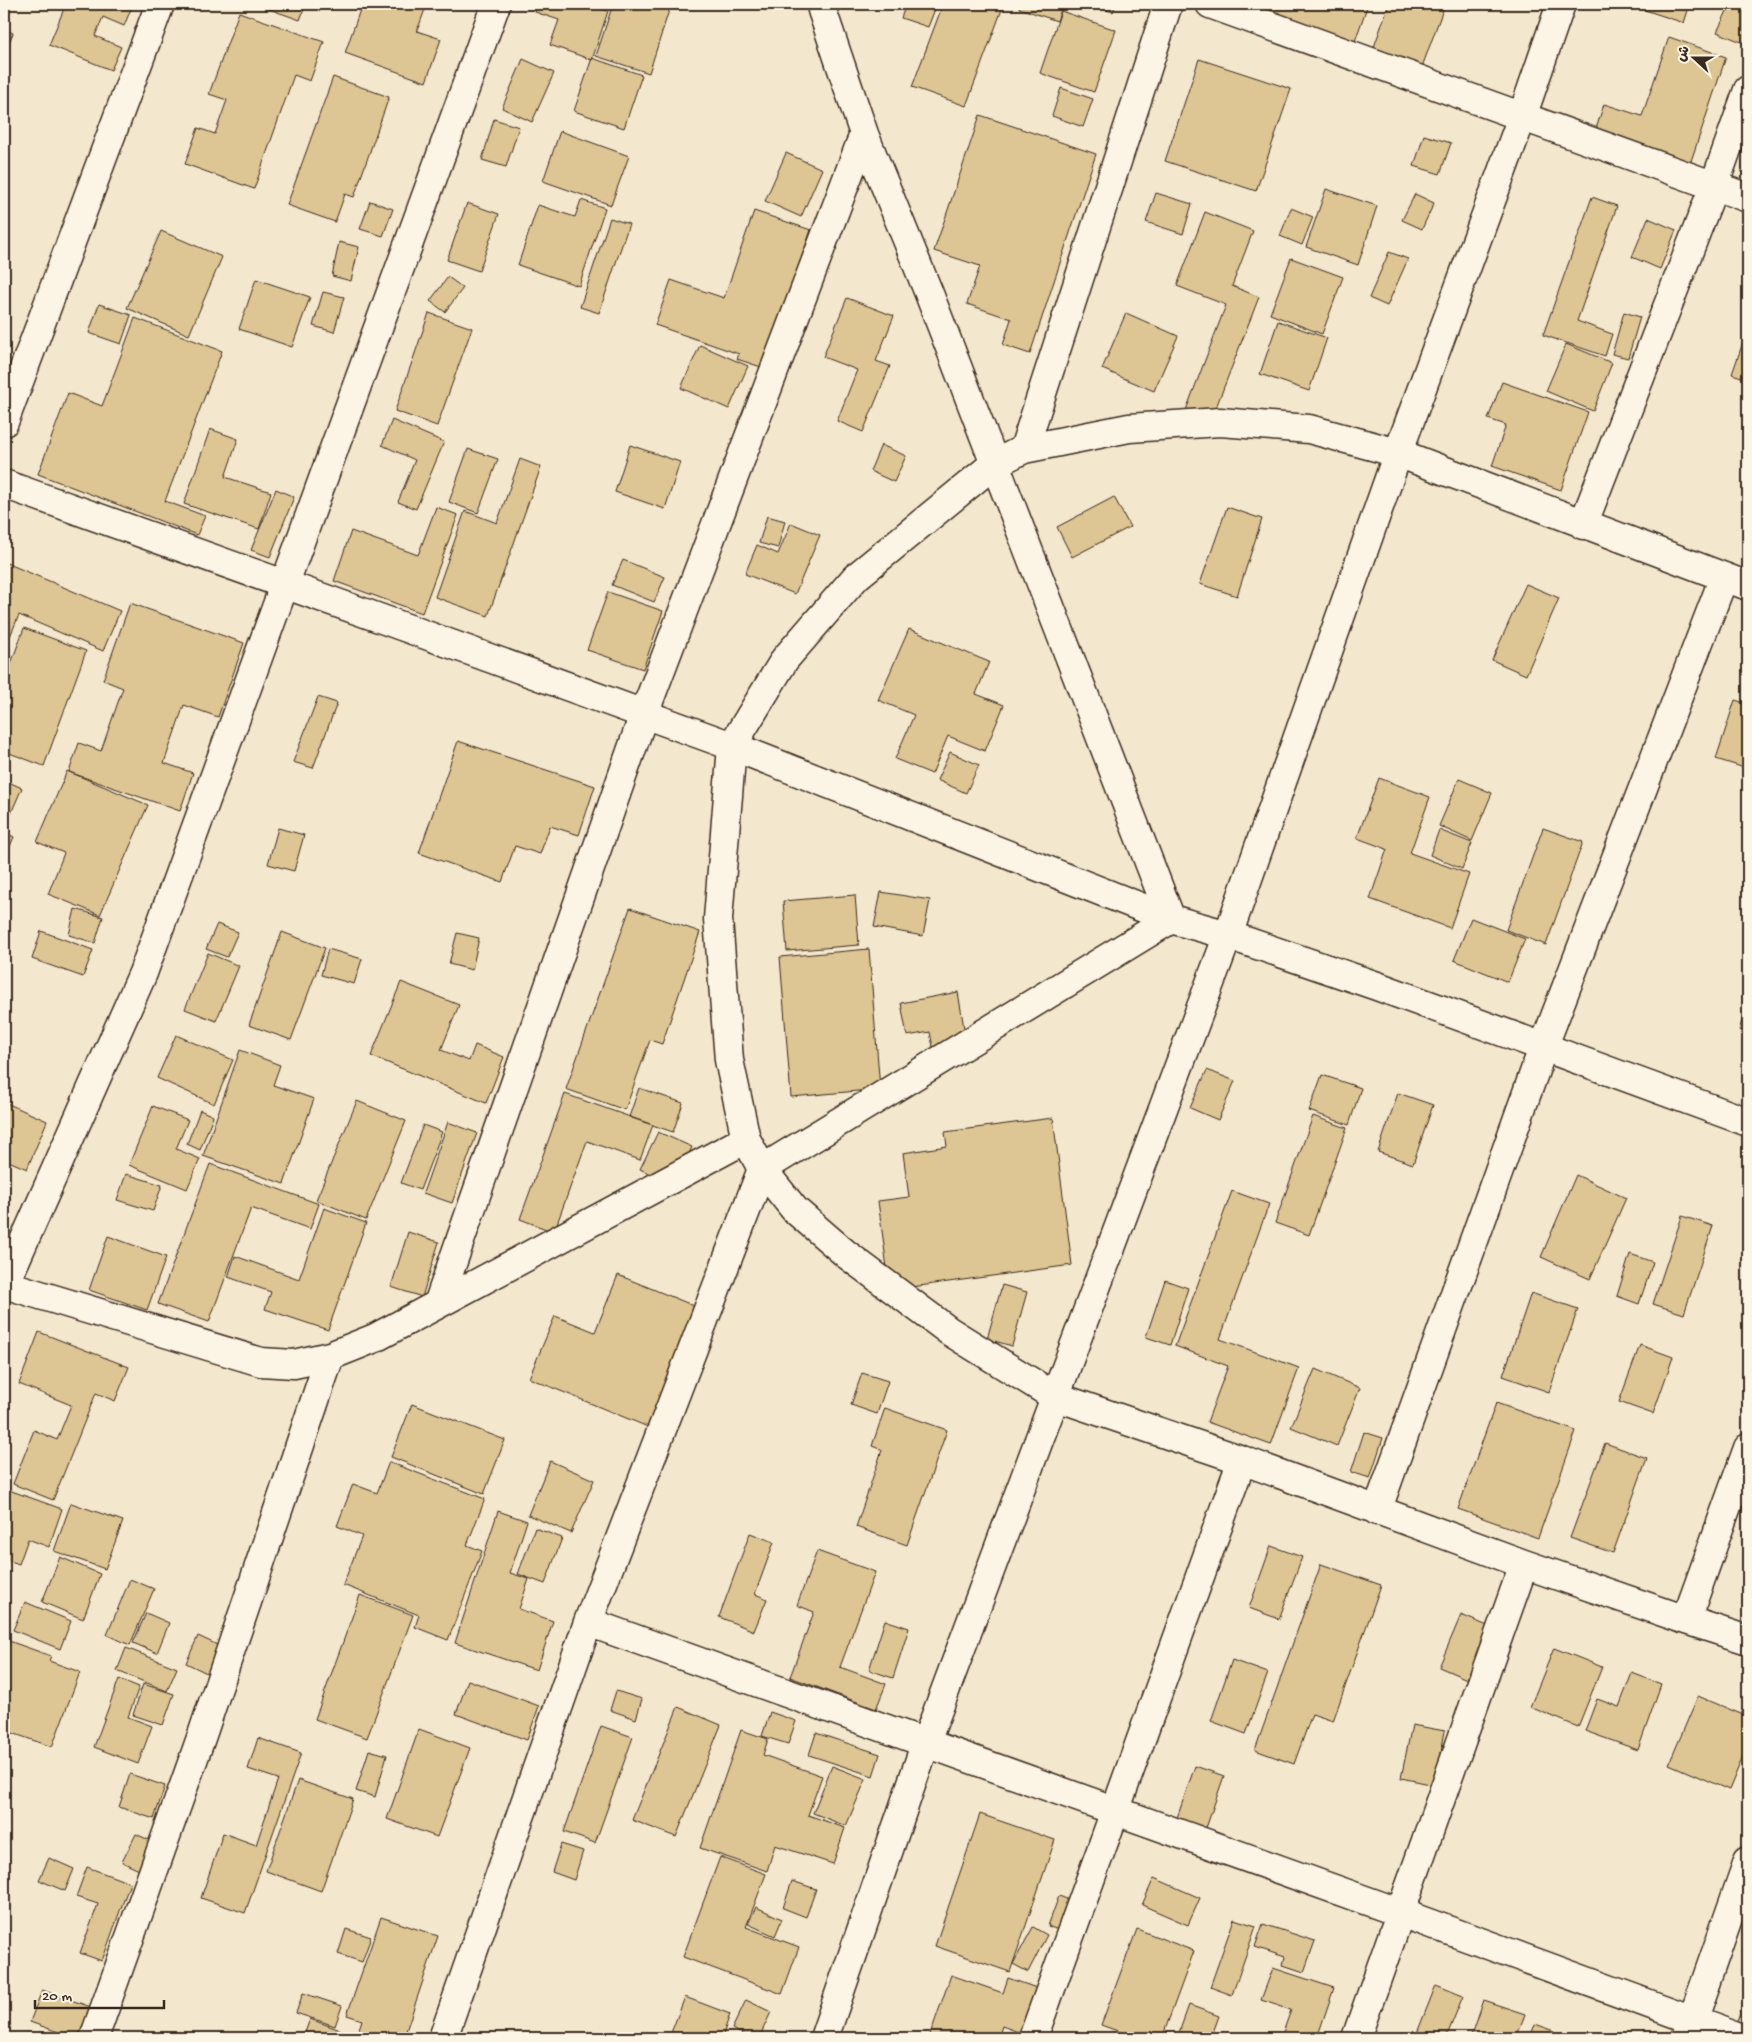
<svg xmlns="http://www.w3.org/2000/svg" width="1752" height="2042" font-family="'Gochi Hand','Playpen Sans Arabic',sans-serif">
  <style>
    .building { fill: #ddc594; stroke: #3b2a1e }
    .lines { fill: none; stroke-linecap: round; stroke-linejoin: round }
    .minor-casing { stroke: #3b2a1e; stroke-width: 31 }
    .tertiary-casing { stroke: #3b2a1e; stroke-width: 31 }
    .minor { stroke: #fcf5e5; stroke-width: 28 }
    .tertiary { stroke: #fcf5e5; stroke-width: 28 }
  </style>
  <rect width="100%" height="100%" fill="#f3e7cd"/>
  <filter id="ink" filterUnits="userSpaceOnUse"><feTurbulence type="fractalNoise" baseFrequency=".02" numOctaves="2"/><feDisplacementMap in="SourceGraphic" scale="10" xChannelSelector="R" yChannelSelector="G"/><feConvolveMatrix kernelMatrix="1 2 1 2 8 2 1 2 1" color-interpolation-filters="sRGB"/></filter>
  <g filter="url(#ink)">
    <path class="building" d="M 66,4 L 133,4 L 124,26 L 103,17 L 95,36 L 121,47 L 111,70 L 49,45 Z
      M 255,4 L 306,4 L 300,20 Z
      M 362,4 L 427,4 L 417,31 L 441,39 L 426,82 L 345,53 Z
      M 538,4 L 585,4 L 608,11 L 592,60 L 550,45 L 559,20 L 535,12 Z
      M 613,4 L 671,4 L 649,73 L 596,56 Z
      M 906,4 L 937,4 L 928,27 L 901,18 Z
      M 943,4 L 1004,4 L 966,106 L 912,87 Z
      M 1020,4 L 1063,4 L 1057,21 L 1019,8 Z
      M 1088,4 L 1116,4 L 1113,12 Z
      M 1275,4 L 1368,4 L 1354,44 L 1271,13 Z
      M 1389,4 L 1445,4 L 1422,67 L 1373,50 Z
      M 1640,4 L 1690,4 L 1684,23 L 1639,8 Z
      M 1716,4 L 1748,4 L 1748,34 L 1744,43 L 1717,32 L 1728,9 Z
      M 1061,11 L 1116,30 L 1094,92 L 1040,73 Z
      M 239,12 L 324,42 L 310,81 L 294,75 L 254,189 L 185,164 L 198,128 L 215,134 L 227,100 L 209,94 Z
      M 4,29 L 13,33 L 4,55 Z
      M 1669,37 L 1726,57 L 1690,164 L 1595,132 L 1604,104 L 1642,116 Z
      M 592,58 L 642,75 L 624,128 L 574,111 Z
      M 523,59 L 554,73 L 532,122 L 502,108 Z
      M 1199,59 L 1291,89 L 1256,191 L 1165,161 Z
      M 333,77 L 389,97 L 354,197 L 345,194 L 335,222 L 287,205 Z
      M 1061,88 L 1093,99 L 1083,127 L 1052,116 Z
      M 980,115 L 1096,154 L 1030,354 L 1003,345 L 1011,319 L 967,304 L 980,266 L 934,251 Z
      M 494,119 L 519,127 L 506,167 L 482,160 Z
      M 560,131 L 629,156 L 611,205 L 543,181 Z
      M 1424,135 L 1451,143 L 1440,174 L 1414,166 Z
      M 786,153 L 822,169 L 801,217 L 765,201 Z
      M 1326,189 L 1377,206 L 1358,265 L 1306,247 Z
      M 1156,193 L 1192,204 L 1183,234 L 1146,222 Z
      M 1415,194 L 1434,203 L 1422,229 L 1402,220 Z
      M 1592,197 L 1617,206 L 1577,321 L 1612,334 L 1605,356 L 1543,335 Z
      M 581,200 L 605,208 L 579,286 L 518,265 L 538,205 L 575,217 Z
      M 370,201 L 393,209 L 383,236 L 360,229 Z
      M 467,203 L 499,214 L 479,271 L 447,260 Z
      M 1291,208 L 1313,217 L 1302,245 L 1280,236 Z
      M 754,211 L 811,230 L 764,368 L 737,359 L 739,354 L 655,325 L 671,280 L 724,298 Z
      M 1205,212 L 1253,231 L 1232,286 L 1259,297 L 1208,428 L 1183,418 L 1226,305 L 1177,286 Z
      M 610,218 L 629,224 L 599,313 L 580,307 Z
      M 1648,218 L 1676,230 L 1660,269 L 1632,257 Z
      M 161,231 L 222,257 L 189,335 L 127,308 Z
      M 339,242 L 359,247 L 351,281 L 332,276 Z
      M 1389,252 L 1408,259 L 1387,306 L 1369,298 Z
      M 1291,258 L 1343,277 L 1322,334 L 1270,314 Z
      M 448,277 L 463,288 L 445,312 L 430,301 Z
      M 256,279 L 310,297 L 292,347 L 239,329 Z
      M 323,292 L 344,297 L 334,332 L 313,326 Z
      M 847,298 L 894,316 L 876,361 L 890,366 L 863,432 L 837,421 L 857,370 L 823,357 Z
      M 99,304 L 131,315 L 121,344 L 89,333 Z
      M 1624,312 L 1640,317 L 1628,358 L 1612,354 Z
      M 429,313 L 472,328 L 437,426 L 395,411 Z
      M 1126,313 L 1178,336 L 1154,391 L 1102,369 Z
      M 135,318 L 222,351 L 165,501 L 205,516 L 197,535 L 38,474 L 68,393 L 102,406 Z
      M 1278,321 L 1327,338 L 1309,391 L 1260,374 Z
      M 1748,328 L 1748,379 L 1732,374 Z
      M 1566,344 L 1612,363 L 1593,411 L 1546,391 Z
      M 700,345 L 748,366 L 729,409 L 681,388 Z
      M 1502,382 L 1588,412 L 1561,490 L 1492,466 L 1506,425 L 1488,419 Z
      M 392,420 L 444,442 L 416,509 L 398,502 L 415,460 L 382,445 Z
      M 210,429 L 238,439 L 225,477 L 271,492 L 259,529 L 184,504 Z
      M 630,445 L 680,462 L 665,509 L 615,492 Z
      M 881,445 L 906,456 L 894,482 L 870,471 Z
      M 468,449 L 498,459 L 478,513 L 449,502 Z
      M 520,459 L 541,467 L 488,616 L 435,597 L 465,511 L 497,523 Z
      M 276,489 L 294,497 L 270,557 L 251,550 Z
      M 1114,497 L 1130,527 L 1072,557 L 1057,527 Z
      M 436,507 L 458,515 L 422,613 L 334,581 L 351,531 L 418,555 Z
      M 1227,507 L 1262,519 L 1237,596 L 1200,584 Z
      M 767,516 L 785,521 L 778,548 L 759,543 Z
      M 791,523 L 820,535 L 795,594 L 745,574 L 757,545 L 778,554 Z
      M 623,560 L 665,577 L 654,602 L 612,585 Z
      M 4,562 L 120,611 L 103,651 L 19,615 L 8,641 L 4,639 Z
      M 1526,584 L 1559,598 L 1526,675 L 1492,660 Z
      M 608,592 L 663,611 L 643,669 L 587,650 Z
      M 130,603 L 244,643 L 218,717 L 184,705 L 164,763 L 193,773 L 180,811 L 69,772 L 79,743 L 101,751 L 123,688 L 103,680 Z
      M 24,628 L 86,651 L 44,766 L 4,751 L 4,683 Z
      M 909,629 L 989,662 L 976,694 L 1004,705 L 985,751 L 948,736 L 932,774 L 895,759 L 914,715 L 878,700 Z
      M 318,697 L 337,703 L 313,768 L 293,762 Z
      M 1735,700 L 1748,704 L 1748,769 L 1716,759 Z
      M 458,741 L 595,786 L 579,835 L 550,826 L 540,854 L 515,846 L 502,882 L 419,853 Z
      M 950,752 L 979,765 L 966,793 L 937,780 Z
      M 67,771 L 148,805 L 100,915 L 48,894 L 64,853 L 37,842 Z
      M 1379,778 L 1430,797 L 1410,853 L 1469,874 L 1450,928 L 1370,899 L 1387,849 L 1357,838 Z
      M 1459,779 L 1492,793 L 1472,841 L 1439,826 Z
      M 4,780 L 22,788 L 8,820 L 4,818 Z
      M 278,828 L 304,835 L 294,871 L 268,864 Z
      M 1543,828 L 1583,842 L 1546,945 L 1506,930 Z
      M 1439,830 L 1472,843 L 1462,869 L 1430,855 Z
      M 4,832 L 14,837 L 4,860 Z
      M 881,892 L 930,900 L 923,936 L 874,927 Z
      M 855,895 L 859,945 L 787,951 L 783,901 Z
      M 630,908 L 700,932 L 662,1044 L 650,1040 L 625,1110 L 566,1089 Z
      M 75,909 L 103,917 L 95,943 L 69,935 Z
      M 1471,918 L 1525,939 L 1508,982 L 1454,960 Z
      M 217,924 L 238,932 L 227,957 L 206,949 Z
      M 41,931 L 93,950 L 83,977 L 32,959 Z
      M 282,932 L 325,948 L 291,1040 L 249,1025 Z
      M 457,933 L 479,938 L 472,970 L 449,964 Z
      M 328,949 L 362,959 L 354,984 L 321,975 Z
      M 869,949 L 880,1089 L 791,1097 L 780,957 Z
      M 208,953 L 239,966 L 216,1021 L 185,1009 Z
      M 401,982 L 459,1005 L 441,1050 L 469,1061 L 475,1045 L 504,1057 L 486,1103 L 371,1056 Z
      M 958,992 L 967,1046 L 934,1052 L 930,1032 L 907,1036 L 901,1003 Z
      M 1748,1004 L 1748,1033 L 1739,1030 Z
      M 176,1035 L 233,1060 L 214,1104 L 157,1078 Z
      M 240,1050 L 280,1065 L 273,1085 L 314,1099 L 284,1184 L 203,1156 Z
      M 1748,1060 L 1748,1073 L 1744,1071 Z
      M 1207,1070 L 1235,1081 L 1218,1120 L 1190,1108 Z
      M 1322,1075 L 1361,1088 L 1349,1125 L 1309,1111 Z
      M 639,1088 L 683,1103 L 673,1132 L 629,1117 Z
      M 1398,1093 L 1433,1105 L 1413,1164 L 1378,1152 Z
      M 565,1094 L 653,1125 L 640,1160 L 587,1141 L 554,1232 L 520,1219 Z
      M 357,1101 L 406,1121 L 366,1220 L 316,1200 Z
      M 4,1102 L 47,1121 L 27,1169 L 4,1159 Z
      M 153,1106 L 188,1120 L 176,1149 L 200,1159 L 187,1189 L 129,1165 Z
      M 200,1110 L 213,1116 L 200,1150 L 187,1144 Z
      M 1313,1116 L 1347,1128 L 1309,1235 L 1275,1223 Z
      M 1053,1118 L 1072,1265 L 890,1290 L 878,1201 L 909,1197 L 903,1153 L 947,1146 L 945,1132 Z
      M 448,1122 L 477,1133 L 452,1203 L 423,1193 Z
      M 423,1125 L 442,1132 L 420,1190 L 401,1183 Z
      M 658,1132 L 692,1147 L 675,1186 L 640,1169 Z
      M 210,1164 L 319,1204 L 310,1229 L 251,1208 L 209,1322 L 158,1304 Z
      M 126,1174 L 162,1185 L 153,1211 L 117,1200 Z
      M 1576,1175 L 1626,1198 L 1590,1279 L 1541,1257 Z
      M 1232,1191 L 1269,1204 L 1220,1339 L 1299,1368 L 1271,1445 L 1207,1422 L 1228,1366 L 1175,1346 Z
      M 4,1195 L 10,1198 L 4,1216 Z
      M 324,1208 L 366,1223 L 328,1330 L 265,1309 L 271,1292 L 228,1277 L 235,1256 L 299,1279 Z
      M 1682,1216 L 1713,1226 L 1684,1314 L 1653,1304 Z
      M 408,1232 L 439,1242 L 422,1297 L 391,1287 Z
      M 108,1236 L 166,1257 L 147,1310 L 89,1290 Z
      M 1630,1254 L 1653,1262 L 1639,1304 L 1617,1296 Z
      M 618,1275 L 697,1307 L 648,1427 L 529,1378 L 555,1316 L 595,1332 Z
      M 1165,1280 L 1188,1288 L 1170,1345 L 1146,1337 Z
      M 1002,1285 L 1027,1292 L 1012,1346 L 987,1339 Z
      M 1531,1293 L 1578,1309 L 1549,1392 L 1503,1376 Z
      M 39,1332 L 129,1367 L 115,1401 L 96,1393 L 53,1500 L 13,1484 L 34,1430 L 57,1440 L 71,1405 L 19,1384 Z
      M 1640,1345 L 1673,1357 L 1653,1414 L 1619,1402 Z
      M 1315,1369 L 1360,1388 L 1337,1446 L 1291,1427 Z
      M 862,1373 L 888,1381 L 877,1414 L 851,1405 Z
      M 1496,1403 L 1576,1431 L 1538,1538 L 1458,1509 Z
      M 412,1404 L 505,1440 L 484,1494 L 391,1457 Z
      M 885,1408 L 947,1430 L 907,1545 L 856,1527 L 882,1450 L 872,1446 Z
      M 1364,1432 L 1383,1438 L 1370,1478 L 1351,1472 Z
      M 1605,1443 L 1647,1458 L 1613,1553 L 1570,1538 Z
      M 550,1461 L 594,1480 L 571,1533 L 528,1515 Z
      M 389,1462 L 485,1499 L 467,1545 L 482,1551 L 448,1640 L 415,1627 L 419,1615 L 343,1585 L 362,1536 L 337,1526 L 353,1484 L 377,1493 Z
      M 6,1489 L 62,1509 L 49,1547 L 28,1539 L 19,1564 L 4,1559 L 4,1495 Z
      M 71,1503 L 123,1521 L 105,1569 L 54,1551 Z
      M 498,1511 L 527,1521 L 510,1573 L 529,1579 L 519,1609 L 553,1621 L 537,1670 L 455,1643 Z
      M 535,1528 L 562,1538 L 545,1584 L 518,1574 Z
      M 750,1533 L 774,1542 L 755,1594 L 767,1599 L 754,1631 L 719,1617 Z
      M 1271,1546 L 1302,1557 L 1279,1619 L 1249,1608 Z
      M 817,1551 L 875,1572 L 840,1667 L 886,1684 L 876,1709 L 790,1677 L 814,1612 L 797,1605 Z
      M 60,1557 L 100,1574 L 83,1619 L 42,1602 Z
      M 1321,1564 L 1381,1585 L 1333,1721 L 1312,1714 L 1294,1764 L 1255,1750 Z
      M 130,1579 L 154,1589 L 130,1645 L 107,1635 Z
      M 360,1595 L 413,1615 L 367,1738 L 315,1719 Z
      M 25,1602 L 71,1621 L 60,1649 L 13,1630 Z
      M 146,1613 L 169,1623 L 157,1653 L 133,1643 Z
      M 1461,1615 L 1490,1627 L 1467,1679 L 1439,1667 Z
      M 885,1620 L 909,1628 L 893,1678 L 869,1670 Z
      M 198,1636 L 226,1649 L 213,1676 L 186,1663 Z
      M 9,1641 L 51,1656 L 49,1661 L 80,1672 L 52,1747 L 4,1730 L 4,1655 Z
      M 126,1648 L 177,1668 L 167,1691 L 117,1671 Z
      M 1554,1648 L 1602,1667 L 1578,1727 L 1530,1707 Z
      M 1232,1660 L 1268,1673 L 1246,1734 L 1211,1721 Z
      M 1632,1673 L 1661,1684 L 1638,1750 L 1585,1731 L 1597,1699 L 1619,1707 Z
      M 119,1679 L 139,1687 L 128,1717 L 152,1726 L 138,1764 L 94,1747 Z
      M 468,1680 L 539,1706 L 527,1740 L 456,1714 Z
      M 143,1684 L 174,1694 L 163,1725 L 133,1715 Z
      M 616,1691 L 642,1699 L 636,1719 L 610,1710 Z
      M 1698,1696 L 1748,1717 L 1748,1744 L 1729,1790 L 1669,1764 Z
      M 678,1707 L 721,1725 L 676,1837 L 632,1820 Z
      M 770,1712 L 796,1721 L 788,1744 L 762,1736 Z
      M 1412,1725 L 1445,1731 L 1435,1785 L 1401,1778 Z
      M 601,1726 L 633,1737 L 595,1843 L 564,1832 Z
      M 419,1729 L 470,1748 L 437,1837 L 387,1819 Z
      M 741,1730 L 768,1739 L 763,1755 L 822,1776 L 808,1815 L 845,1828 L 833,1864 L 775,1845 L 767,1871 L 700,1848 Z
      M 816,1733 L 880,1754 L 873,1776 L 809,1755 Z
      M 258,1738 L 301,1753 L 245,1913 L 201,1898 L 223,1833 L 256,1845 L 278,1779 L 248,1769 Z
      M 369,1750 L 387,1755 L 375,1797 L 356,1791 Z
      M 832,1766 L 866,1779 L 846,1826 L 813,1813 Z
      M 1195,1766 L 1224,1776 L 1206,1828 L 1177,1818 Z
      M 130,1774 L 165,1786 L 154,1819 L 119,1807 Z
      M 298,1780 L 353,1799 L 321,1891 L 266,1871 Z
      M 980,1814 L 1055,1840 L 1010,1972 L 935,1946 Z
      M 136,1834 L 153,1842 L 139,1870 L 122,1862 Z
      M 561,1844 L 583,1851 L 574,1880 L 552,1872 Z
      M 720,1857 L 766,1874 L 746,1927 L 799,1947 L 782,1994 L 683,1957 Z
      M 49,1858 L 74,1869 L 65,1891 L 39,1880 Z
      M 87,1867 L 130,1883 L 102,1961 L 80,1953 L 98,1904 L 76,1897 Z
      M 1154,1878 L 1200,1898 L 1188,1925 L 1142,1905 Z
      M 792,1881 L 816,1889 L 806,1917 L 783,1908 Z
      M 1059,1896 L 1085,1906 L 1073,1936 L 1048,1926 Z
      M 756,1907 L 782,1919 L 775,1936 L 748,1924 Z
      M 381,1917 L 438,1936 L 404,2037 L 408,2038 L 356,2038 L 362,2020 L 347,2015 Z
      M 1234,1919 L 1256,1926 L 1232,1995 L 1210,1987 Z
      M 1263,1924 L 1315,1941 L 1304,1972 L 1283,1965 L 1285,1957 L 1255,1947 Z
      M 1033,1927 L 1047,1935 L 1028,1972 L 1013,1964 Z
      M 346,1929 L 371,1937 L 362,1962 L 338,1954 Z
      M 1137,1929 L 1194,1951 L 1162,2038 L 1137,2038 L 1101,2025 Z
      M 1273,1968 L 1334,1988 L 1317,2038 L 1281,2038 L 1291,2010 L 1261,2000 Z
      M 951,1975 L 1003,1993 L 1008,1978 L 1045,1991 L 1029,2036 L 1002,2026 L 998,2038 L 929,2038 Z
      M 1436,1985 L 1463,1996 L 1446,2038 L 1415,2038 Z
      M 1748,1988 L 1748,2028 L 1737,2024 Z
      M 42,1990 L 94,2008 L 84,2038 L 75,2038 L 30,2022 Z
      M 303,1993 L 342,2006 L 335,2026 L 296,2013 Z
      M 685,1997 L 730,2014 L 722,2038 L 669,2038 Z
      M 746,2000 L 771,2012 L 759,2038 L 751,2038 L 732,2029 Z
      M 1483,2000 L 1525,2014 L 1516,2038 L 1470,2038 Z
      M 1189,2005 L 1219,2016 L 1211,2038 L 1177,2038 Z
      M 310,2019 L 346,2032 L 344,2038 L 303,2038 Z
      M 1535,2024 L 1555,2031 L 1552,2038 L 1530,2038 Z
      M 1093,2032 L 1113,2038 L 1092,2038 Z"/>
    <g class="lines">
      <g class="minor-casing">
        <path id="minor" d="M 1210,4 L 1748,198
          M 4,422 L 160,4
          M 1024,449 L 1168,4
          M 1583,525 L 1714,186 L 1748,90
          M 1748,586 L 1398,453 L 1309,429 L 1220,422 L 1129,428 L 1024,449 L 994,464 L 856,577 L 785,659 L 732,746 L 718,919 L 729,1060 L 746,1139 L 762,1169 L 795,1210 L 846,1254 L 949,1331 L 1054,1396 L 1242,1460 L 1524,1564 L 1686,1620 L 1748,1640
          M 4,1284 L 261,1362 L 294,1364 L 330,1356 L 375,1338 L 746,1139
          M 4,1286 L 143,973 L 496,4
          M 438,1304 L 644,714 L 864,134
          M 1377,1511 L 1543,1048 L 1724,577
          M 1686,1620 L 1748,1448
          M 588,1622 L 1401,1913 L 1742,2038
          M 94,2038 L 202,1735 L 330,1356
          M 443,2038 L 588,1622 L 762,1169 L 1171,919 L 928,291 L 864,134 L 822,10 L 824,4
          M 824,2038 L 926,1742 L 1228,935 L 1398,453 L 1522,117 L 1561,4
          M 1033,2038 L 1242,1460
          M 1356,2038 L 1524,1564
          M 1686,2038 L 1748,1861"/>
      </g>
      <g class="tertiary-casing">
        <path id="tertiary" d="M 4,484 L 393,623 L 732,746 L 1171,919 L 1228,935 L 1377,986 L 1748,1122"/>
      </g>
      <use href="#minor" class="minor"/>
      <use href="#tertiary" class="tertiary"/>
    </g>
  </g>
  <rect width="1752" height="2042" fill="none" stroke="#fcf5e5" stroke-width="20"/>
  <rect x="10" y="10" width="1732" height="2022" fill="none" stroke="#3b2a1e" stroke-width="2" filter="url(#ink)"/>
  <g transform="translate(1694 58) rotate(291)" stroke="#fcf5e5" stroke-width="4" paint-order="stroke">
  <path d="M0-4L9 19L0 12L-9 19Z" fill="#3b2a1e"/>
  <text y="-8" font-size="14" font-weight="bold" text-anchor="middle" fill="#3b2a1e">ش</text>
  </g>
  <path d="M35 2000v8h129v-8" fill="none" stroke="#3b2a1e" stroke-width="2.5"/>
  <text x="42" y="2000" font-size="15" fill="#3b2a1e" stroke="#fcf5e5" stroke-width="4" paint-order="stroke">20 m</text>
</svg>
